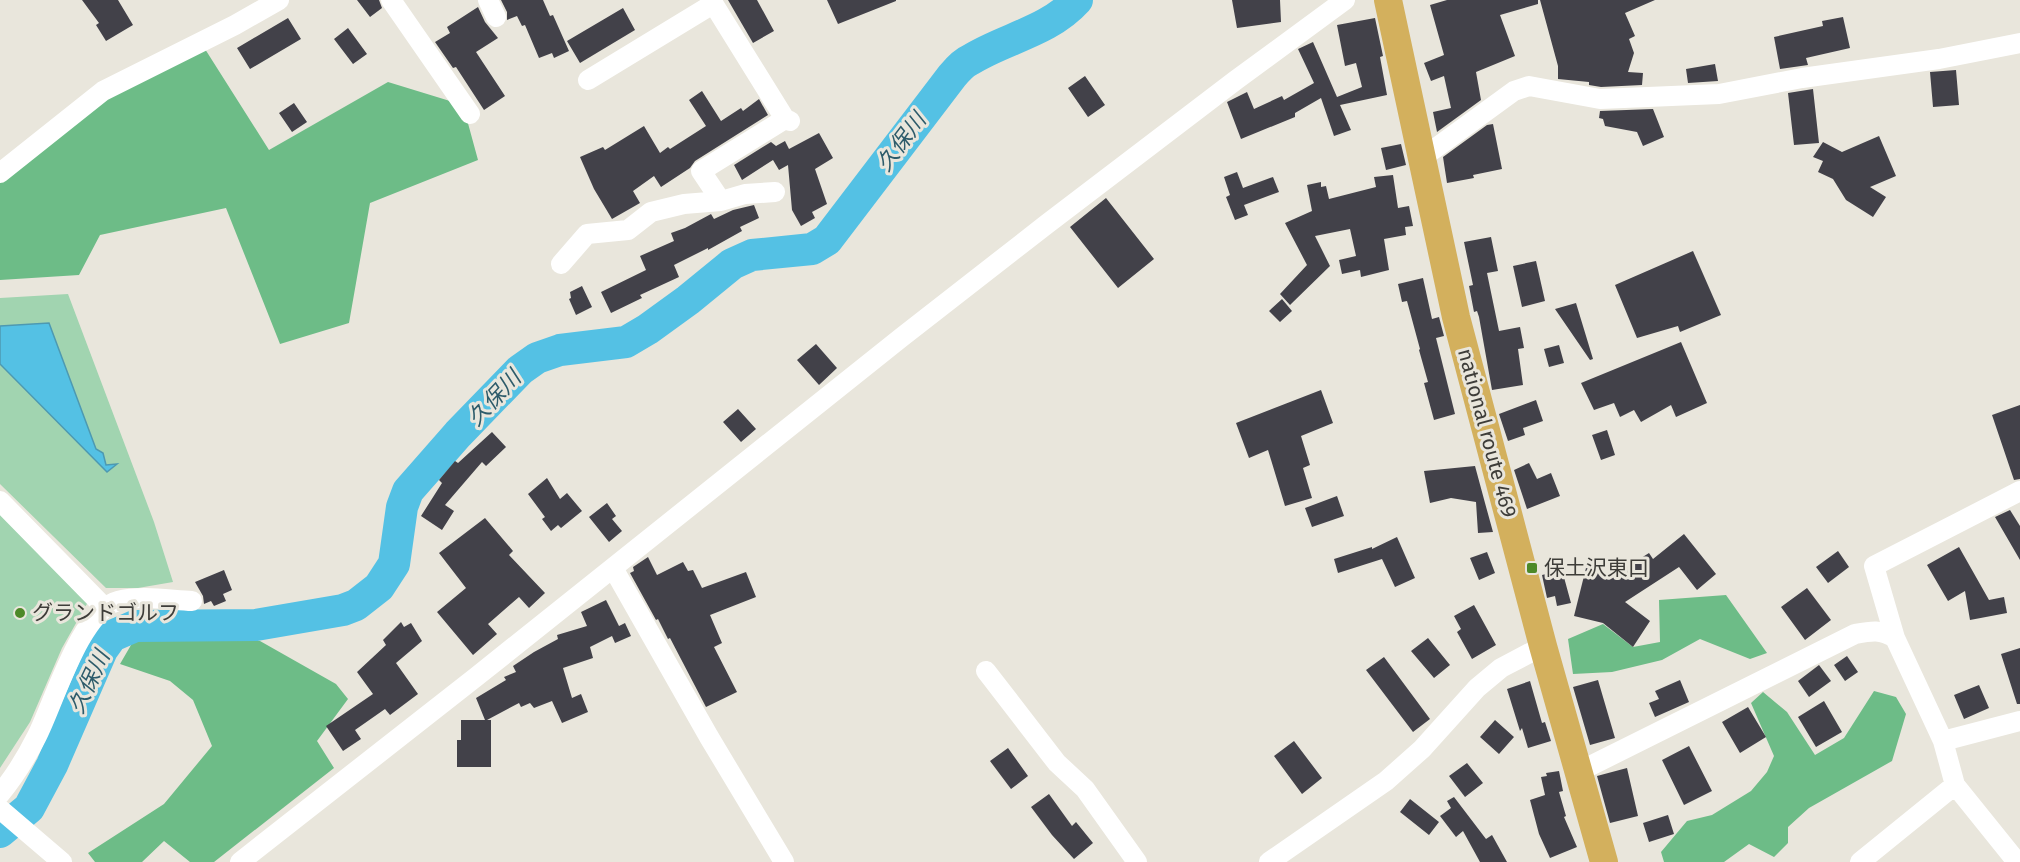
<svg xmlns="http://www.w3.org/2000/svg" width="2020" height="862" font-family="'Fira Sans','Noto Sans JP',sans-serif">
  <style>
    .green { fill: #a1d4b0 }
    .forest { fill: #6dbc87 }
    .water { fill: #54c1e4; stroke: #4d99b1; stroke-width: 1.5 }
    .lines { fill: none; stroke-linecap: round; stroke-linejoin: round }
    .river { stroke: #54c1e4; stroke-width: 32 }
    .building { fill: #424149 }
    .minor { stroke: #fff; stroke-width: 20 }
    .highway { stroke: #d3b05d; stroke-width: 28 }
    .poi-dot { fill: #4d8928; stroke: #e9e6dc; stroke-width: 2 }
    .labels { text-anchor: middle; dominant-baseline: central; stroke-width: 6; stroke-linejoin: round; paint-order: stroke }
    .street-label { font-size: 21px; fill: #3e3d39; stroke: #e9e6dc }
    .poi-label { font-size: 21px; fill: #3e3d39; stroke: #e9e6dc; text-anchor: start }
    .water-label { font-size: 22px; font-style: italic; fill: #2d5b6a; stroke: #e9e6dc }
  </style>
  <rect width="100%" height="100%" fill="#e9e6dc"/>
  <path class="green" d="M 68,294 L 154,522 L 173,582 L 138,588 L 106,588 L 0,484 L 0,298 Z
    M 0,512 L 88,602 L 62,648 L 30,722 L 0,768 Z"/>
  <path class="forest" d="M 205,49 L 269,150 L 388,82 L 463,105 L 478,160 L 370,203 L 349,323 L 280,344 L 226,208 L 100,235 L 79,275 L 0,280 L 0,168 L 117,84 Z
    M 1726,595 L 1767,653 L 1750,659 L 1700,639 L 1662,660 L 1612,672 L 1573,674 L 1568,639 L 1603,624 L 1633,647 L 1660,642 L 1659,600 Z
    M 138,633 L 200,634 L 260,641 L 336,684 L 348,699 L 317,741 L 334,768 L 214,862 L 190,862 L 164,841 L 142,862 L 95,862 L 88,853 L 164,804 L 212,746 L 193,700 L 170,681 L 120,664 Z
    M 1874,691 L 1896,697 L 1906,714 L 1892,761 L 1809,808 L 1788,827 L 1788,843 L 1774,857 L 1749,844 L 1724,862 L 1664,862 L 1661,852 L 1687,821 L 1712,815 L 1751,791 L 1767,772 L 1774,756 L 1751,703 L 1763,692 L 1787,712 L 1815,755 L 1844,738 Z"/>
  <path class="water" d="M 49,323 L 96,449 L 103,453 L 106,465 L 117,464 L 107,472 L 0,364 L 0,326 Z"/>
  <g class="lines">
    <path class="river" d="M 0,832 L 29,808 L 52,765 L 102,650 L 112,636 L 135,626 L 256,625 L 343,610 L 356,605 L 379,587 L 394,564 L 402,507 L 408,491 L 458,434 L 520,370 L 537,358 L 560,350 L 626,342 L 648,329 L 688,300 L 732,264 L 752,255 L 812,249 L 827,240 L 952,76 C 957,70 963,63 970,60 C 1005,38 1048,32 1077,0"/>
  </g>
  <path class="building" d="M 82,0 L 118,0 L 133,25 L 106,41 L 96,25 L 99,23 Z
    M 357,0 L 379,0 L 382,8 L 370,17 Z
    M 501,0 L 543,0 L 550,16 L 553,15 L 569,51 L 554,58 L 552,53 L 539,58 L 525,25 L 522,26 L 517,16 L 507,20 L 507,12 Z
    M 728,0 L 757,0 L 774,31 L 753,43 Z
    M 827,0 L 896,0 L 896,1 L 838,24 Z
    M 1232,0 L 1280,0 L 1281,22 L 1237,28 Z
    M 1447,0 L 1538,0 L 1538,4 L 1500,15 L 1515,56 L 1476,72 L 1481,100 L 1437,132 L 1433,112 L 1451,108 L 1444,76 L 1431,81 L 1424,63 L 1444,55 L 1430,5 Z
    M 1540,0 L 1655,0 L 1625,13 L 1635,36 L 1629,39 L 1634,53 L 1628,72 L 1643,73 L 1642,85 L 1601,87 L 1589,85 L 1589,82 L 1558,79 L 1558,66 Z
    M 478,7 L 485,22 L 498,38 L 476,52 L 505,96 L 484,110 L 456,67 L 453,68 L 435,42 L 450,33 L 447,27 Z
    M 623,8 L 635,30 L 580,63 L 567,41 Z
    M 1843,17 L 1850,48 L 1806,58 L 1808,65 L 1780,69 L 1774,37 L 1823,26 L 1822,21 Z
    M 288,18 L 301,39 L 250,69 L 237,48 Z
    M 1375,18 L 1383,56 L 1380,57 L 1387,95 L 1340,105 L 1351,130 L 1334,136 L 1321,98 L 1295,113 L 1295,117 L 1241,139 L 1227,102 L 1247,92 L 1254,109 L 1282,96 L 1284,100 L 1314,83 L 1298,49 L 1313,42 L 1337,97 L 1362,87 L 1356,63 L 1345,66 L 1337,25 Z
    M 348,28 L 367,54 L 353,64 L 334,39 Z
    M 1715,64 L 1718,81 L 1688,83 L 1686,69 Z
    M 1956,70 L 1959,105 L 1933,107 L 1930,72 Z
    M 1085,76 L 1105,105 L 1088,117 L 1068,88 Z
    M 1813,89 L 1819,143 L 1794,145 L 1788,93 Z
    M 702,91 L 721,121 L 741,108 L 743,111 L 759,99 L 768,115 L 695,161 L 690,168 L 661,187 L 654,176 L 633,191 L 640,203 L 612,219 L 594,189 L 580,157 L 603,147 L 605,150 L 644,126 L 660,153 L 668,147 L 670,149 L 706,126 L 689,100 Z
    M 294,103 L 307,122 L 292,132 L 279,113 Z
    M 1653,109 L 1664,137 L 1643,146 L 1637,132 L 1605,126 L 1603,119 L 1599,118 L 1600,111 Z
    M 1493,124 L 1502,169 L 1473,175 L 1474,178 L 1447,183 L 1443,157 L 1487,125 Z
    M 819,133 L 833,158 L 815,169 L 827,204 L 812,212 L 815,218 L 801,226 L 792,210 L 788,165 L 779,170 L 773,160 L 742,180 L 734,165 L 771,142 L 776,146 L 785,141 L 789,149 Z
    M 1879,136 L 1896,176 L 1870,187 L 1886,197 L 1873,217 L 1846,200 L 1833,179 L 1818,172 L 1823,161 L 1813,157 L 1823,142 L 1842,152 Z
    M 1401,144 L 1406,165 L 1386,170 L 1381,148 Z
    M 1237,172 L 1243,188 L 1273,177 L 1279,192 L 1244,205 L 1248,215 L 1235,220 L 1226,197 L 1230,195 L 1224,177 Z
    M 1393,175 L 1398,208 L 1409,206 L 1413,226 L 1405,227 L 1406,235 L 1384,239 L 1389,270 L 1361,277 L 1360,270 L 1342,274 L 1339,260 L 1356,256 L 1350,229 L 1315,236 L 1330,266 L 1290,305 L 1280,294 L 1307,265 L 1285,223 L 1312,211 L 1307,185 L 1321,182 L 1321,187 L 1326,186 L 1329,199 L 1376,187 L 1374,177 Z
    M 1106,198 L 1154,259 L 1118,288 L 1070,227 Z
    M 754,205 L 759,218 L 740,227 L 742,231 L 708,250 L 708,248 L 674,265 L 679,277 L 640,295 L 642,298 L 611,313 L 601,292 L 646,270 L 640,256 L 674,241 L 671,233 L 685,228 L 711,214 L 714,219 L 733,210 Z
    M 1491,237 L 1498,271 L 1487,273 L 1499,331 L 1520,327 L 1524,348 L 1518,349 L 1523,385 L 1492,390 L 1479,317 L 1477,311 L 1474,312 L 1469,286 L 1473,285 L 1464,242 Z
    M 1693,251 L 1721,315 L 1680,332 L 1678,326 L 1637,338 L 1615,285 Z
    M 1536,261 L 1545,301 L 1522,307 L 1513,266 Z
    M 1423,278 L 1432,319 L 1439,317 L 1444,336 L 1436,338 L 1455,414 L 1434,420 L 1424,383 L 1428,382 L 1419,350 L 1420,349 L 1407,301 L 1402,302 L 1398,284 Z
    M 582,286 L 592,307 L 576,315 L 569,299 L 571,298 L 570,292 Z
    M 1282,299 L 1292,311 L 1280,322 L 1269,311 Z
    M 1576,303 L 1593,359 L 1590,360 L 1555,309 Z
    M 1681,342 L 1707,403 L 1676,417 L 1671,405 L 1641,422 L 1634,410 L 1620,417 L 1614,403 L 1594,410 L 1581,383 Z
    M 816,344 L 837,368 L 819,385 L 797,360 Z
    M 1559,345 L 1564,363 L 1549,367 L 1544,349 Z
    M 1321,390 L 1333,423 L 1301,436 L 1310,465 L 1303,468 L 1312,498 L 1285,506 L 1268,450 L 1249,458 L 1236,423 Z
    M 1536,400 L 1543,421 L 1523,428 L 1525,435 L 1508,441 L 1499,414 Z
    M 2020,405 L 2020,479 L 2014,480 L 1992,415 Z
    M 738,409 L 756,429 L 741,442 L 723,422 Z
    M 1607,430 L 1615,455 L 1601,460 L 1592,435 Z
    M 492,432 L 506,447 L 486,466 L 482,462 L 445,505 L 454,511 L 442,530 L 421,516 L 442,483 L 439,480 L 455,461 L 458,463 Z
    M 1529,463 L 1537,479 L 1551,473 L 1560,496 L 1527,509 L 1514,470 Z
    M 1475,466 L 1485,503 L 1493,532 L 1478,533 L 1476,502 L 1451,498 L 1430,503 L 1424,471 Z
    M 547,478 L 560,499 L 567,493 L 582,511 L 561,528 L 558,525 L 551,531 L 542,519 L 545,517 L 528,494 Z
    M 1337,496 L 1344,516 L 1312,527 L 1305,508 Z
    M 607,503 L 616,516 L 612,519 L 622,531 L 609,542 L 589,517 Z
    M 2010,510 L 2020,526 L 2020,560 L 1995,517 Z
    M 485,518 L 513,551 L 509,555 L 545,593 L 529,608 L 519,597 L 488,624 L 497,634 L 473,655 L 437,612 L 466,588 L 439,553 Z
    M 1684,534 L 1716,574 L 1697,590 L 1679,567 L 1625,602 L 1650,621 L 1633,647 L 1603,623 L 1574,616 L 1586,568 L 1614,575 L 1649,553 L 1653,559 Z
    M 1397,537 L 1415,578 L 1395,587 L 1382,559 L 1338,573 L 1334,559 L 1372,547 L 1372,549 Z
    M 1959,547 L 1989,600 L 2004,597 L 2007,613 L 1970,620 L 1965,591 L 1948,601 L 1927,565 Z
    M 1838,551 L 1849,567 L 1828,583 L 1816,567 Z
    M 1487,552 L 1495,573 L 1479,580 L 1470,558 Z
    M 648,557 L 657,575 L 683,562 L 688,571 L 693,570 L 702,588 L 746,572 L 756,597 L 710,615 L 722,643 L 714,647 L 737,692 L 706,707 L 670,638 L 668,639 L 658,619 L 656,620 L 630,573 L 634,571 L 633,567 Z
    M 224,570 L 232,590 L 223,594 L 226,601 L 214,606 L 211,601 L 204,604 L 203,596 L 195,582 Z
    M 1562,570 L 1571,603 L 1557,606 L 1555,596 L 1547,598 L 1542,575 Z
    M 1807,588 L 1831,620 L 1805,640 L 1781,607 Z
    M 606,600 L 619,626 L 625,623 L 631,636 L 615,643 L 612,636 L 590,647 L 593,658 L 563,668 L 572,698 L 581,694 L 588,712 L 562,723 L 552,701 L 534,708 L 530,703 L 521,707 L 519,703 L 487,720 L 491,720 L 491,767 L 457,767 L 457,740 L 461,740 L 461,720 L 485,720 L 476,698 L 506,680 L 504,677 L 516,672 L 513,666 L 534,652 L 558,639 L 557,635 L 587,626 L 581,612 Z
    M 1474,605 L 1496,645 L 1472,659 L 1457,632 L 1461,629 L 1454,616 Z
    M 401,622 L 404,627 L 411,623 L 422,641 L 396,663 L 418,694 L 390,715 L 385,709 L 355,730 L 361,739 L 343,751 L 326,726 L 373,694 L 357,672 L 386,645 L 383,640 Z
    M 1428,638 L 1450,665 L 1434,678 L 1411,651 Z
    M 2020,648 L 2020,704 L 2017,704 L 2001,654 Z
    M 1847,656 L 1858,672 L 1845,681 L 1834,665 Z
    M 1384,657 L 1430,719 L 1413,732 L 1366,670 Z
    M 1819,665 L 1831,681 L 1809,697 L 1798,681 Z
    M 1598,680 L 1615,738 L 1590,745 L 1573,687 Z
    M 1680,680 L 1689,702 L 1655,717 L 1649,703 L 1659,699 L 1655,691 Z
    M 1530,681 L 1542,723 L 1545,722 L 1551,741 L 1528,748 L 1522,728 L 1520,731 L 1507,689 Z
    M 1979,685 L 1989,708 L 1964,719 L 1954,695 Z
    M 1824,701 L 1842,732 L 1816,747 L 1798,717 Z
    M 1748,707 L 1766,737 L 1740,753 L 1722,722 Z
    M 1495,720 L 1514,737 L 1499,754 L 1480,737 Z
    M 1294,741 L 1322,778 L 1302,794 L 1274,756 Z
    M 1689,746 L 1712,791 L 1684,805 L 1662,760 Z
    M 1008,748 L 1028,776 L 1011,789 L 990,761 Z
    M 1467,763 L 1483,783 L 1465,797 L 1449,776 Z
    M 1627,768 L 1638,816 L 1610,823 L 1597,776 Z
    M 1559,771 L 1563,791 L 1559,792 L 1566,816 L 1564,817 L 1577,847 L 1550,858 L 1539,834 L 1530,800 L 1545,795 L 1541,777 L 1547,776 L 1546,773 Z
    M 1049,794 L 1072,826 L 1076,822 L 1093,843 L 1074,859 L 1052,835 L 1031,807 Z
    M 1454,797 L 1486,839 L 1492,835 L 1507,862 L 1480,862 L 1463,831 L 1456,837 L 1440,816 L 1451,808 L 1447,801 Z
    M 1410,799 L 1439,822 L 1429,835 L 1400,812 Z
    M 1668,815 L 1674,834 L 1649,842 L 1643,823 Z"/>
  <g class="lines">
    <path class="minor" d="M 391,0 L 470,114
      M 488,0 L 496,17
      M 711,0 L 785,119 L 790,121
      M 588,80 L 713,4
      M 1422,158 L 1514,91 L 1529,86 L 1600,99 L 1719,94 L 1802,78 L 1939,59 L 2020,43
      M 0,173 L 103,91 L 235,25 L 279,0
      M 721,201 L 745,194 L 775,192
      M 561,264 L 587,234 L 628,230 L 651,212 L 684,204 L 721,201 L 701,171 L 785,119
      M 0,501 L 105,608
      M 613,568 L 709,737 L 784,862
      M 1895,638 L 1874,566 L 2020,491
      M 986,671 L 1057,763 L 1085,789 L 1137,862
      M 1943,741 L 2020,721
      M 1578,772 L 1855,634 C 1871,631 1881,629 1895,638 L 1943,741 L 1955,785 L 2017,862
      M 0,794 C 15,776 26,758 37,736 C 54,703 80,611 118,601 C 141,595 169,600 192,601
      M 0,809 L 62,862
      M 240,862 L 476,677 L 902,337 L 1047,224 L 1236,80 L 1345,0
      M 1269,862 L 1386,781 L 1422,749 L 1477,688 L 1501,668 L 1543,646
      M 1860,862 L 1955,785"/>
    <path class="highway" d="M 1388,0 L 1456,317 L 1543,646 L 1604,862"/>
  </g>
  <g class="poi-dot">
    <rect x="1526" y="562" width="12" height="12" rx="3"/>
    <circle cx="20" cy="613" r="6"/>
  </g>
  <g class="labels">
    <g class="street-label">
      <text transform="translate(1487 433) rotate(75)">national route 469</text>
    </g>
    <g class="poi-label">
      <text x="1544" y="568">保土沢東口</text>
      <text x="32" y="613">グランドゴルフ</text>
    </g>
    <g class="water-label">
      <text transform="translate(901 142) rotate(-53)">久保川</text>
      <text transform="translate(494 398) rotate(-47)">久保川</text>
      <text transform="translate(89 682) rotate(-65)">久保川</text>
    </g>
  </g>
</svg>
